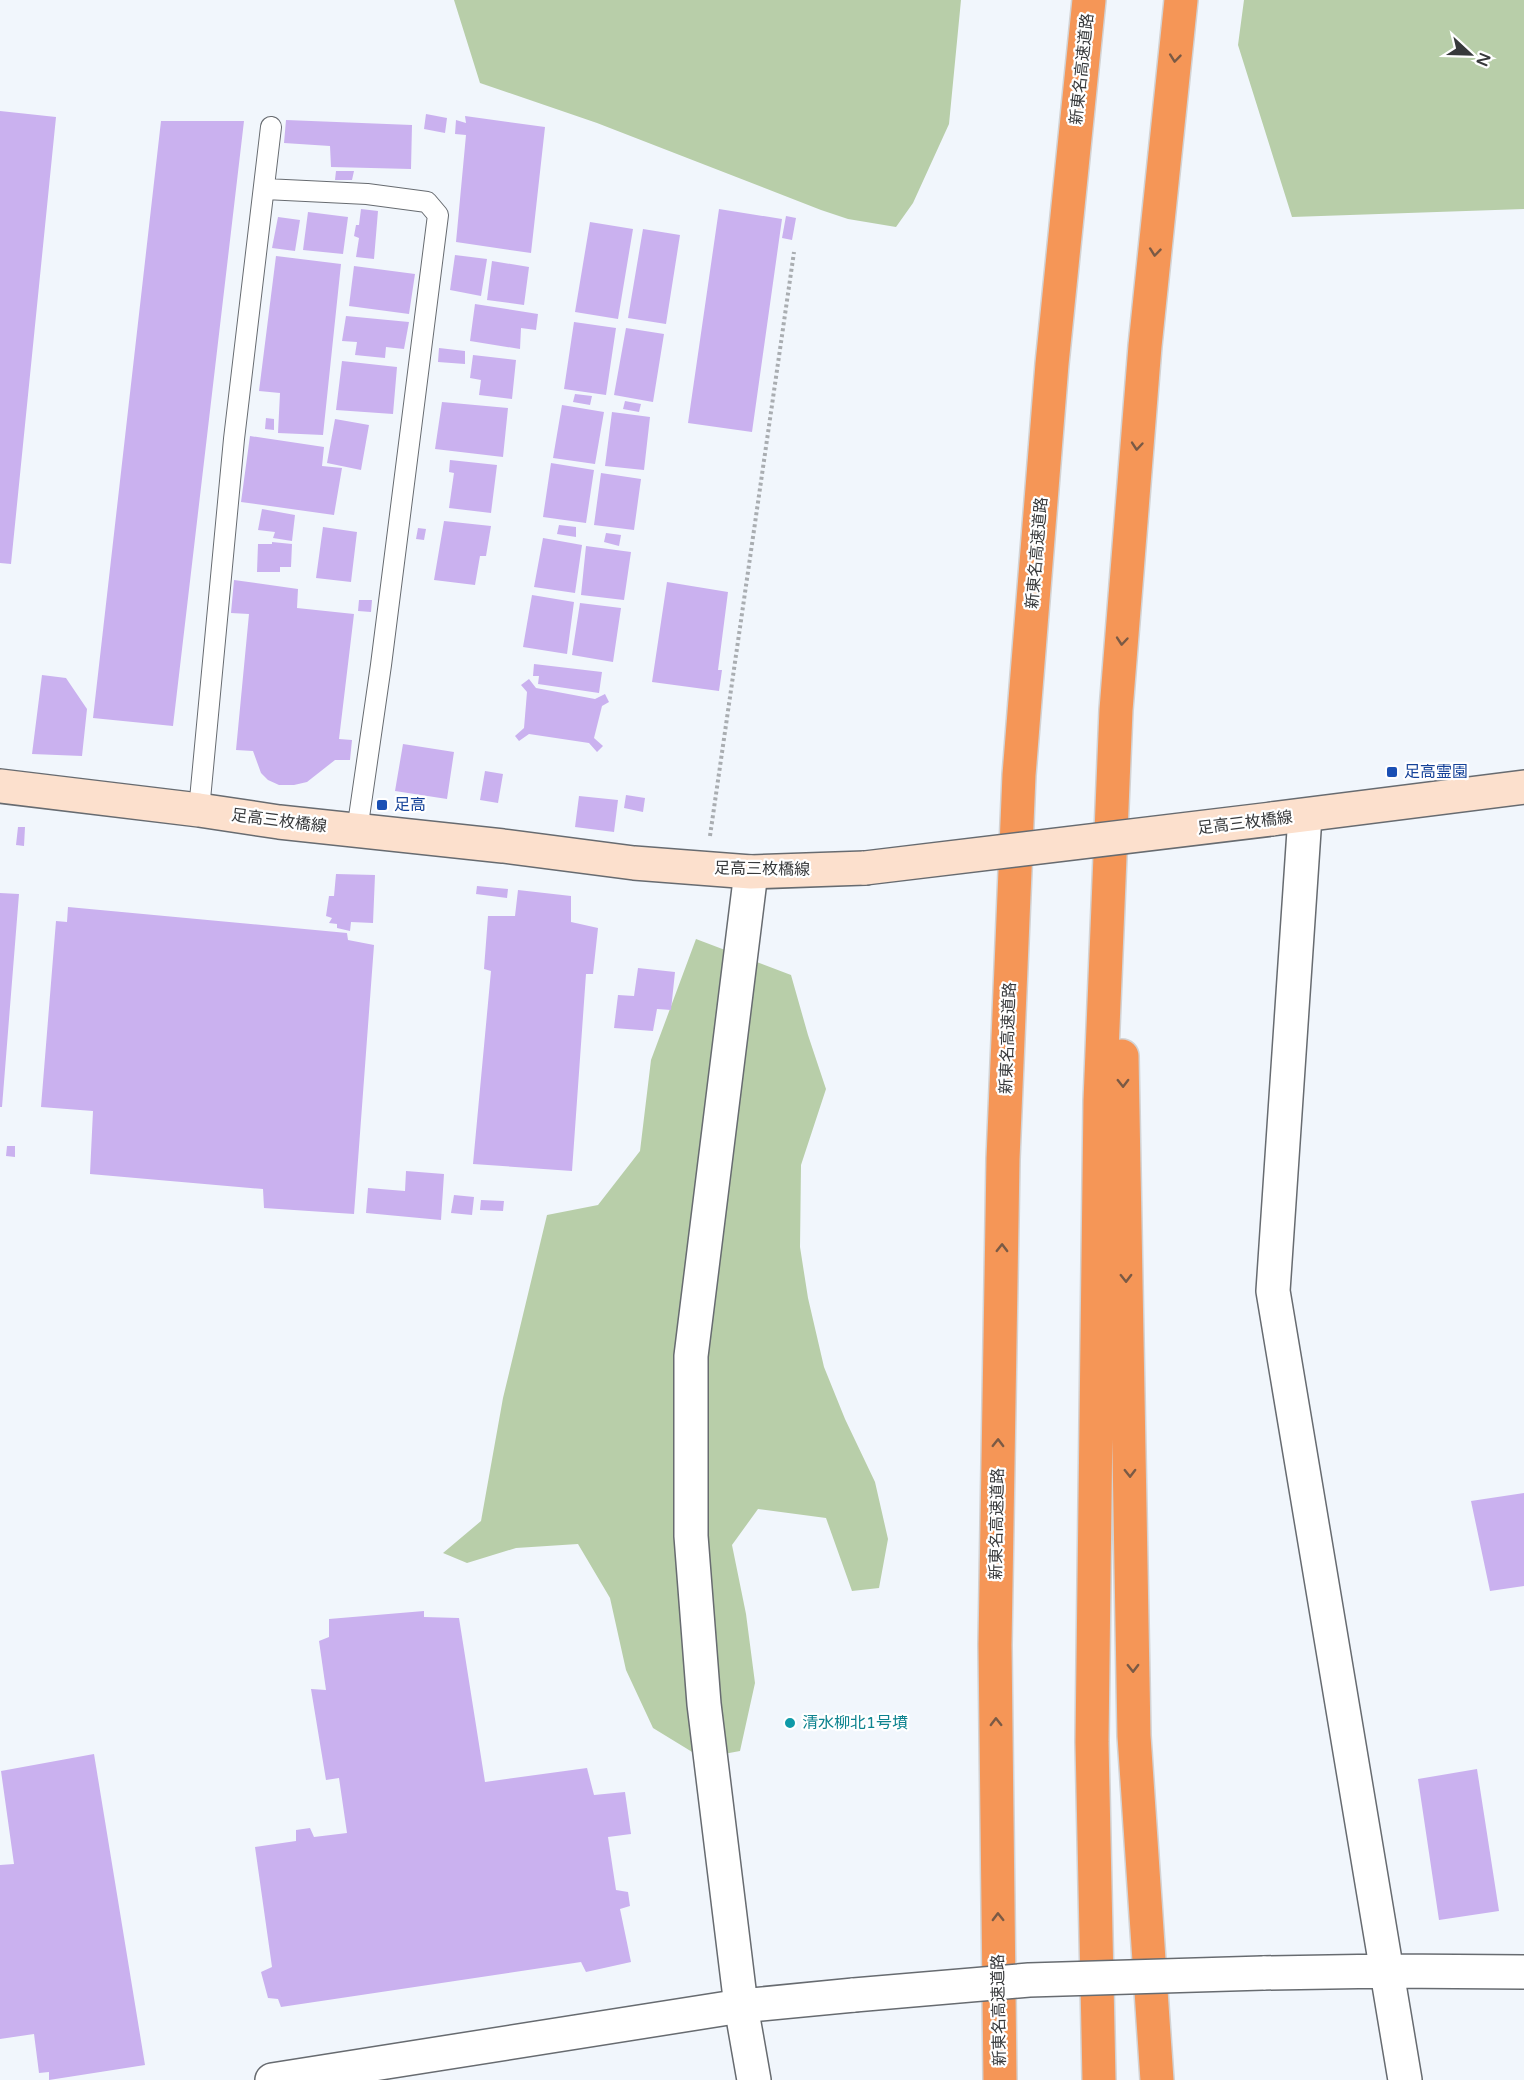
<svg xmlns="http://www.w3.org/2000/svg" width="1524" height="2080" font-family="'Varela Round','Noto Sans JP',sans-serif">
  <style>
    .green { fill: #b8cea9 }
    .building { fill: #cab1ef }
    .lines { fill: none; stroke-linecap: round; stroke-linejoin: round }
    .service-casing { stroke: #676b70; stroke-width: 22 }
    .minor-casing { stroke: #676b70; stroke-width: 36 }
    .tertiary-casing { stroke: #676b70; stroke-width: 36 }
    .secondary-casing { stroke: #676b70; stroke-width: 36 }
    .motorway-casing { stroke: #d3d3d4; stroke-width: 36 }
    .path { stroke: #a9adb1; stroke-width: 4; stroke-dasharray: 3 3; stroke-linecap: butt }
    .service { stroke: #fff; stroke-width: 20 }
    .minor { stroke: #fff; stroke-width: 33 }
    .tertiary { stroke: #fff; stroke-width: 33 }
    .secondary { stroke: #fce0cd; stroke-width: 33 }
    .motorway { stroke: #f59657; stroke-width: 33 }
    .tertiary-bridge-casing { stroke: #676b70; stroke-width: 36; stroke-linecap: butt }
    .secondary-bridge-casing { stroke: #676b70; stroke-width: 36; stroke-linecap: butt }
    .tertiary-bridge { stroke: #fff; stroke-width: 33 }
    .secondary-bridge { stroke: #fce0cd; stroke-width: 33 }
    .oneway { stroke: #7a5a45 }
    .transit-dot { fill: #1a4fb4; stroke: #fff; stroke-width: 2 }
    .culture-dot { fill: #0f9aa8; stroke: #fff; stroke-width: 2 }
    .labels { text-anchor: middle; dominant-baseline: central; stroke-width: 4.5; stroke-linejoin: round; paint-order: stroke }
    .street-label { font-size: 16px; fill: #37393b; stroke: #fff }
    .transit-label { font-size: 16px; fill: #164399; stroke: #fff; text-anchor: start }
    .culture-label { font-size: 16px; fill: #0d838f; stroke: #fff; text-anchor: start }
  </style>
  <rect width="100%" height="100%" fill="#f1f6fc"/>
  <path class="green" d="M 454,0 L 961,0 L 949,124 L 913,203 L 896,227 L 848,219 L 821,210 L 597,123 L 480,83 Z
    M 1244,0 L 1524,0 L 1524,209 L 1292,217 L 1238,45 Z
    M 696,939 L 791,975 L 808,1035 L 826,1089 L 801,1165 L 800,1247 L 808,1298 L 824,1367 L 845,1419 L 875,1482 L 888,1539 L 879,1588 L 852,1591 L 826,1518 L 758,1509 L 732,1545 L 746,1614 L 755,1683 L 740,1751 L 702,1758 L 653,1728 L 626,1670 L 610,1598 L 578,1544 L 516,1548 L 467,1563 L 443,1553 L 481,1521 L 503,1398 L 547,1215 L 598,1205 L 640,1151 L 651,1060 Z"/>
  <path class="building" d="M 0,111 L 56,117 L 11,564 L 0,563 Z
    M 426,114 L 447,118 L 445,133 L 424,129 Z
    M 465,116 L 545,127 L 531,253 L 456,242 L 466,135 L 455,134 L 456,120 L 466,123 Z
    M 286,120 L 412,125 L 411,169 L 331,167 L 330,146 L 284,143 Z
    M 161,121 L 244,121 L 173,726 L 93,718 Z
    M 336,171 L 354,171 L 352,180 L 335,180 Z
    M 361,209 L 378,211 L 374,259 L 356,257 L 359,238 L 354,236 L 356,225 L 359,225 Z
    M 719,209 L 782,219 L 752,432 L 688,423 Z
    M 308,212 L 348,217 L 343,254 L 303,250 Z
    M 786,216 L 796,218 L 792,240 L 782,238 Z
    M 278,217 L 300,220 L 295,251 L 272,248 Z
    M 590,222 L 633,229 L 618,319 L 575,312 Z
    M 643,229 L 680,235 L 666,324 L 628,318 Z
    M 455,255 L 487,259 L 481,296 L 450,290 Z
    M 276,256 L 341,264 L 323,435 L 278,433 L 280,393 L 259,391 Z
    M 492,261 L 529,267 L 524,305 L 487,300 Z
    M 354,266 L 415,274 L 409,314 L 349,306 Z
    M 475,304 L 538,314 L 536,330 L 521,328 L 520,349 L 470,341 Z
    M 346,316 L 409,322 L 404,349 L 386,347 L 385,358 L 355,355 L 357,342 L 342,341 Z
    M 574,322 L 616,328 L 606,395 L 564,389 Z
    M 626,328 L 664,334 L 653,402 L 614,395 Z
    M 439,348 L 465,351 L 465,364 L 438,362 Z
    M 473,355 L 516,360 L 512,399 L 479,395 L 481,380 L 470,378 Z
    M 342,361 L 397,367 L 393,414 L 336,410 Z
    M 575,394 L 592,396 L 590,405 L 573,402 Z
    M 625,401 L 641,404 L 639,412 L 623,409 Z
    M 442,402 L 508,408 L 503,457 L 435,449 Z
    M 562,405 L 604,412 L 595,464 L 553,458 Z
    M 612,412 L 650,417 L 644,470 L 605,466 Z
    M 266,418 L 274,419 L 274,430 L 265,429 Z
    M 335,419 L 369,425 L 361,470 L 327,463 Z
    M 250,436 L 324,447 L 322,466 L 342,468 L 334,515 L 241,502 Z
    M 450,460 L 497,465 L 491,513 L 449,508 L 454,473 L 449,472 Z
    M 551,463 L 594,470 L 586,523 L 543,517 Z
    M 601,473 L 641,479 L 634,530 L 594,525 Z
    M 262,509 L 295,515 L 292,541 L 273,538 L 275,532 L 258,530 Z
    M 444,521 L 491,526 L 486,556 L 480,556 L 475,585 L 434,580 Z
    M 559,525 L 576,527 L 576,537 L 557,534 Z
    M 323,527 L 357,532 L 351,582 L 316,578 Z
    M 418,528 L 426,529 L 424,540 L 416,539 Z
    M 606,533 L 621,535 L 619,546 L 604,542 Z
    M 543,538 L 582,545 L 575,593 L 534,587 Z
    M 272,542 L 292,544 L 291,567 L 280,567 L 280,572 L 257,572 L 258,544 L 272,544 Z
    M 586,546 L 631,552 L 624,600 L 581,595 Z
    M 234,580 L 298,589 L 297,608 L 354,614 L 339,739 L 352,740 L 350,760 L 335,760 L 307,782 L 294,785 L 279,785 L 268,780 L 261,773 L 253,751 L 236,750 L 249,614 L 231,613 Z
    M 667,582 L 728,592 L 718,670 L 722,670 L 719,691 L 652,682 Z
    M 532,595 L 574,602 L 567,654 L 523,647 Z
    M 359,600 L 372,600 L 371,612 L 358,611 Z
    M 580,603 L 621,608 L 613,662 L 572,655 Z
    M 534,664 L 602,672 L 599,693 L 538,684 L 539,676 L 533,676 Z
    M 42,675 L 66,678 L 87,709 L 82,756 L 32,754 Z
    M 529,679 L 536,688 L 595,699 L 605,694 L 609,702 L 602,706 L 594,738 L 603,746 L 597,752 L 589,743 L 529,734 L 519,741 L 515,736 L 524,728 L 527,692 L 521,685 Z
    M 403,744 L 454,752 L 447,799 L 395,791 Z
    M 485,771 L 503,774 L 498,803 L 480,800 Z
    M 626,795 L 645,798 L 643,812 L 624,808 Z
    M 579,796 L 618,800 L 614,832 L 575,827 Z
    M 18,827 L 25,827 L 24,846 L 16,845 Z
    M 336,874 L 375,875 L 373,923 L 351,922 L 350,931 L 337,928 L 337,924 L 329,923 L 332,918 L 326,916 L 329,896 L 334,896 Z
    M 477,886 L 508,889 L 507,898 L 476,894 Z
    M 518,890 L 571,896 L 571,922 L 598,928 L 593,974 L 586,974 L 572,1171 L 473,1164 L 491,971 L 484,969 L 488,916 L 515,916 Z
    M 0,893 L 19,894 L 2,1107 L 0,1107 Z
    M 68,907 L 347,933 L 348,940 L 374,945 L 354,1214 L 264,1208 L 263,1189 L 90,1174 L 93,1111 L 41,1107 L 56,921 L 67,922 Z
    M 638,968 L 675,972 L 671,1010 L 657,1009 L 653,1031 L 614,1028 L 618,995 L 634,996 Z
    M 7,1146 L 15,1146 L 15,1157 L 6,1156 Z
    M 406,1171 L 444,1174 L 441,1220 L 366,1213 L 368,1188 L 405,1191 Z
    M 454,1195 L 474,1197 L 472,1215 L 451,1213 Z
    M 481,1200 L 504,1201 L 503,1211 L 480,1210 Z
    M 1524,1493 L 1524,1586 L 1490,1591 L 1471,1501 Z
    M 424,1611 L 424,1617 L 459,1618 L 485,1782 L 587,1768 L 594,1795 L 625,1792 L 631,1834 L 608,1837 L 616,1890 L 628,1892 L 630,1906 L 620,1909 L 631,1962 L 586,1972 L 581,1962 L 281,2007 L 278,1999 L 268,1998 L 261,1972 L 272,1967 L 255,1847 L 296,1841 L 296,1830 L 310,1828 L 314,1837 L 347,1833 L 339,1778 L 326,1780 L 311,1689 L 326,1690 L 319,1641 L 329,1637 L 329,1619 Z
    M 94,1754 L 145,2065 L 49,2080 L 49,2072 L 39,2073 L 34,2034 L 0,2039 L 0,1865 L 14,1864 L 1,1771 Z
    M 1477,1769 L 1499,1911 L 1439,1920 L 1418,1779 Z"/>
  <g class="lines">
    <g class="service-casing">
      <path id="service" d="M 265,189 L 367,194 L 427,202 L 438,215 L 381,665 L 357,831
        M 199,810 L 234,439 L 271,127"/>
    </g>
    <g class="minor-casing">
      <path id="minor" d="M 741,2006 L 754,2080"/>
    </g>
    <g class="tertiary-casing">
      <path id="tertiary" d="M 1305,816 L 1273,1291 L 1405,2080
        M 1263,1973 L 1388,1971 L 1524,1972
        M 741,2006 L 704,1704 L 691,1536 L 691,1356 L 751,872
        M 272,2080 L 741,2006 L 854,1995"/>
    </g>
    <g class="secondary-casing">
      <path id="secondary" d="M 0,786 L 199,810 L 279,822 L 503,846 L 634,863 L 751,872 L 865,868
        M 1272,819 L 1524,787"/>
    </g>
    <g class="motorway-casing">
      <path id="motorway" d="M 1122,1056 L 1134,1736 L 1157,2080
        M 1000,2080 L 995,1645 L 1003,1159 L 1019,775 L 1052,364 L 1089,0
        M 1099,2080 L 1092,1742 L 1100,1101 L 1116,710 L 1145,346 L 1181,0"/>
    </g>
    <path class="path" d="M 710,836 L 794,252"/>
    <use href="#service" class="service"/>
    <use href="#minor" class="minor"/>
    <use href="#tertiary" class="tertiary"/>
    <use href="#secondary" class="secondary"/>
    <use href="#motorway" class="motorway"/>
    <g class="tertiary-bridge-casing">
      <path id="tertiary-bridge" d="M 854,1995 L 1029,1980 L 1263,1973"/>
    </g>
    <g class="secondary-bridge-casing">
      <path id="secondary-bridge" d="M 865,868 L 1272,819"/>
    </g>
    <use href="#tertiary-bridge" class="tertiary-bridge"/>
    <use href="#secondary-bridge" class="secondary-bridge"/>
  </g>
  <defs><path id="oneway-chevron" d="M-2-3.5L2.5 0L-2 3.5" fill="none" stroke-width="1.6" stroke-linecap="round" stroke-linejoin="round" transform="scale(1.5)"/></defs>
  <g class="oneway">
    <use href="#oneway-chevron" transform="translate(1175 58) rotate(96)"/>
    <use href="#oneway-chevron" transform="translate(1155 252) rotate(96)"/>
    <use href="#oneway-chevron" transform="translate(1137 446) rotate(95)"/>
    <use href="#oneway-chevron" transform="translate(1122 641) rotate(95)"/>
    <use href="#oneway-chevron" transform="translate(1123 1083) rotate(89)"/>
    <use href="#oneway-chevron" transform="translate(1002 1248) rotate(-89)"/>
    <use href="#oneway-chevron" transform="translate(1126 1278) rotate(89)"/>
    <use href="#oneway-chevron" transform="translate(998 1443) rotate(-89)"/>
    <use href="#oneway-chevron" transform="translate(1130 1473) rotate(89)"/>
    <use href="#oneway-chevron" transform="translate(1133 1668) rotate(89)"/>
    <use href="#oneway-chevron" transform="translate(996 1722) rotate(-91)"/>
    <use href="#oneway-chevron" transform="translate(998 1917) rotate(-91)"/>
  </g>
  <g class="transit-dot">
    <rect x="1386" y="766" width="12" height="12" rx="3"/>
    <rect x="376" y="799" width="12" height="12" rx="3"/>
  </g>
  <circle class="culture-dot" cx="790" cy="1723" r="6"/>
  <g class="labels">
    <g class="street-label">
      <text transform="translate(1082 69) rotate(-84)">新東名高速道路</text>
      <text transform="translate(1037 553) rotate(-85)">新東名高速道路</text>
      <text transform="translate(279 821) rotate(7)">足高三枚橋線</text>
      <text transform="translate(1245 823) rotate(-7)">足高三枚橋線</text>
      <text transform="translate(762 869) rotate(1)">足高三枚橋線</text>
      <text transform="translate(1008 1038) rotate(-88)">新東名高速道路</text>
      <text transform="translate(997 1524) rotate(-89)">新東名高速道路</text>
      <text transform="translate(999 2010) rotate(-91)">新東名高速道路</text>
    </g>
    <g class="transit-label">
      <text x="1404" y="772">足高霊園</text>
      <text x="394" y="805">足高</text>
    </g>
    <g class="culture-label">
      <text x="802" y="1723">清水柳北1号墳</text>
    </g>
  </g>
  <g transform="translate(1470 54) rotate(112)" stroke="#ffffff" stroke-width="4.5" paint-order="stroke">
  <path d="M0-4.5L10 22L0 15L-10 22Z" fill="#37393b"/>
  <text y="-9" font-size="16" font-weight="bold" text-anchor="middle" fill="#37393b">N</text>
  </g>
</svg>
